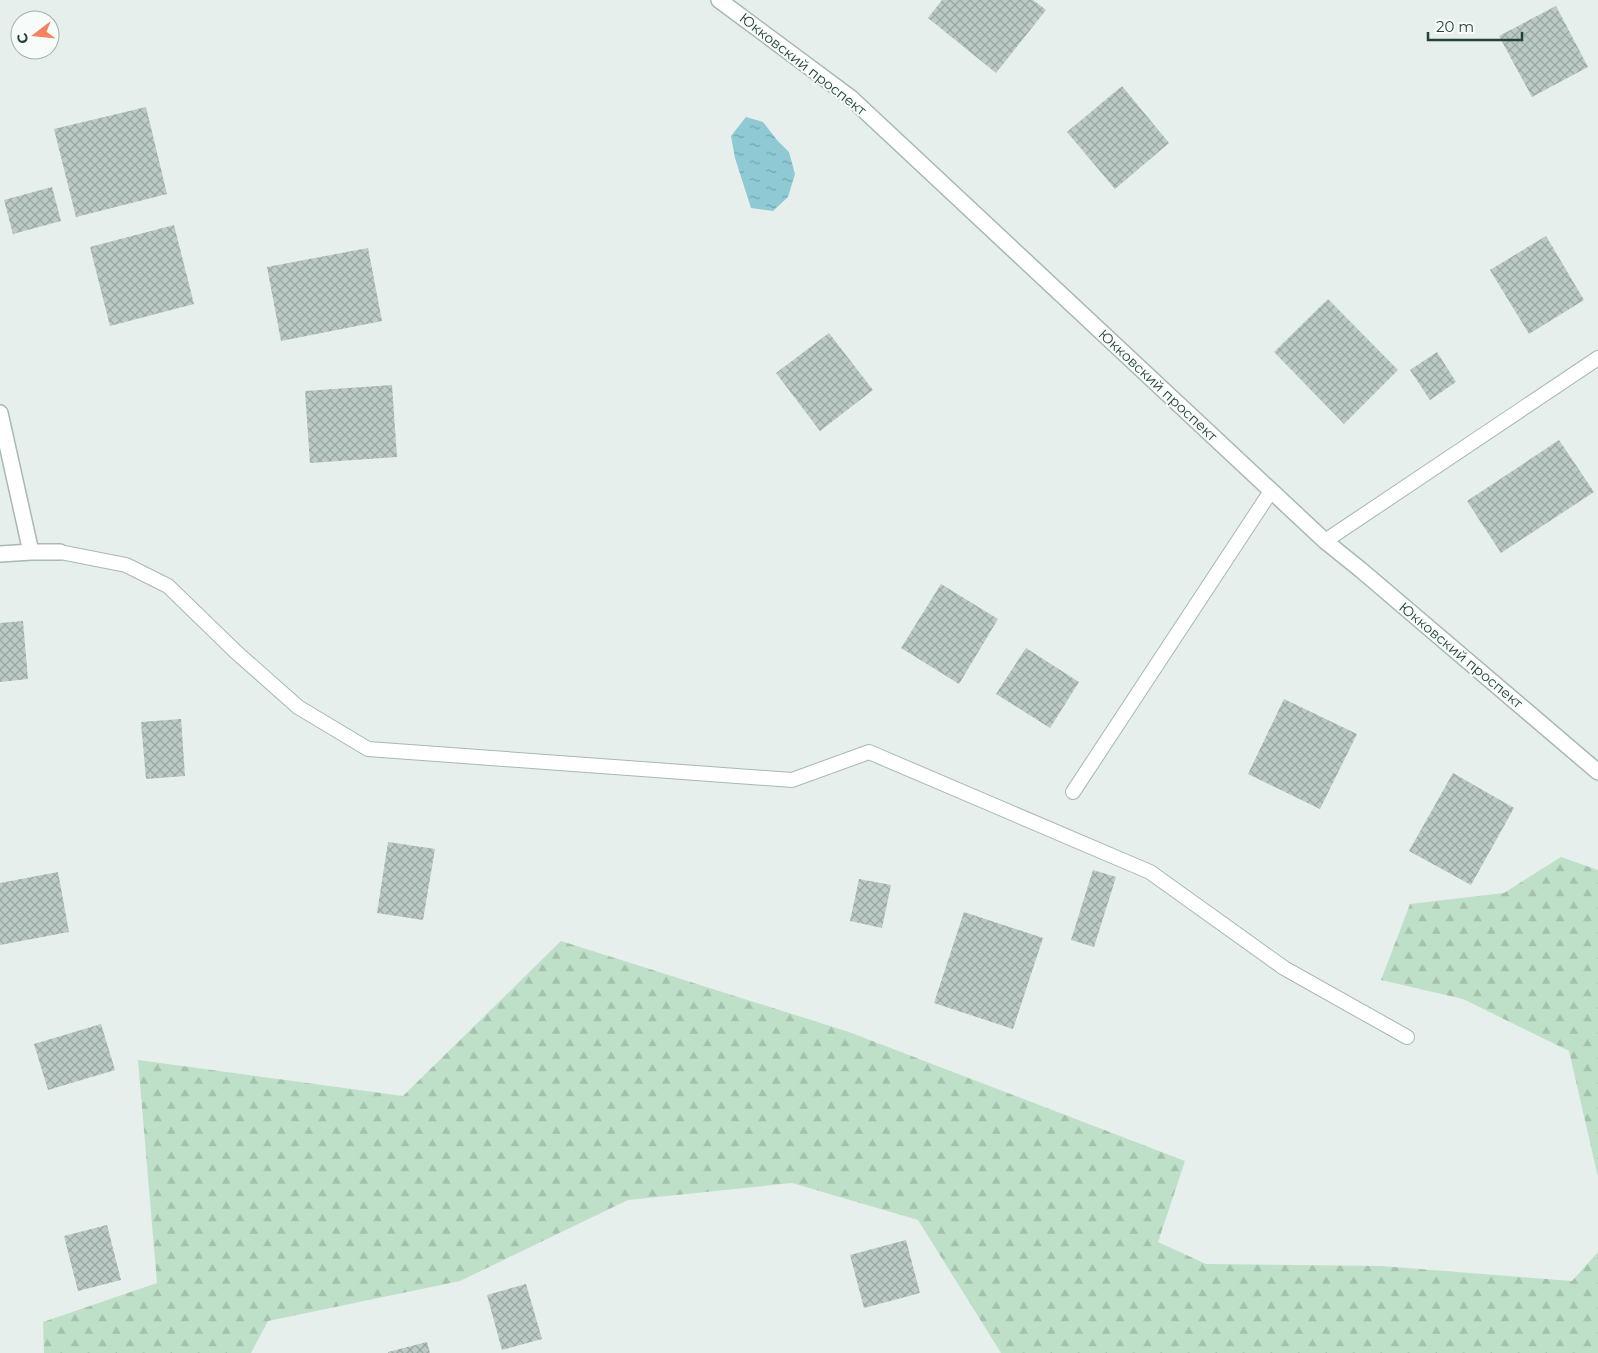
<svg xmlns="http://www.w3.org/2000/svg" width="1598" height="1353" font-family="Montserrat,sans-serif">
  <style>
    .forest { fill: url(#forest-firs) }
    .water { fill: url(#water-ripples) }
    .building { fill: url(#building-cross-hatch) }
    .lines { fill: none; stroke-linecap: round; stroke-linejoin: round }
    .service-casing { stroke: #a8b8b2; stroke-width: 16 }
    .minor-casing { stroke: #a8b8b2; stroke-width: 18 }
    .service { stroke: #fff; stroke-width: 14 }
    .minor { stroke: #fff; stroke-width: 15 }
    .labels { text-anchor: middle; dominant-baseline: central; stroke-width: 4; stroke-linejoin: round; paint-order: stroke }
    .street-label { font-size: 14px; fill: #24423a; stroke: #f7fbf9 }
  </style>
  <defs>
    <pattern id="forest-firs" width="22" height="20" patternUnits="userSpaceOnUse" patternTransform="scale(1.25)"><rect width="22" height="20" fill="#bfe0c8"/><path d="M5 1l3.5 6h-7zM16 11l3.5 6h-7z" fill="#a4c1ad"/></pattern>
    <pattern id="water-ripples" width="26" height="14" patternUnits="userSpaceOnUse" patternTransform="scale(1.25)"><rect width="26" height="14" fill="#8ec9d4"/><path d="M2 4q2-2 4 0t4 0M15 11q2-2 4 0t4 0" fill="none" stroke="#74a5ad"/></pattern>
    <pattern id="building-cross-hatch" width="8" height="8" patternUnits="userSpaceOnUse" patternTransform="scale(1.25)"><rect width="8" height="8" fill="#bbcac4"/><path d="M0 0l8 8M0 8l8-8" fill="none" stroke="#98a6a0"/></pattern>
  </defs>
  <rect width="100%" height="100%" fill="#e6efeb"/>
  <path class="forest" d="M 1561,857 L 1598,870 L 1598,1177 L 1569,1051 L 1463,999 L 1381,980 L 1410,904 L 1504,893 Z
    M 561,941 L 849,1032 L 1185,1161 L 1158,1242 L 1206,1264 L 1381,1266 L 1572,1281 L 1598,1252 L 1598,1353 L 1001,1353 L 918,1220 L 792,1183 L 628,1200 L 460,1281 L 268,1321 L 251,1353 L 44,1353 L 43,1322 L 157,1283 L 138,1060 L 403,1096 Z"/>
  <path class="water" d="M 746,117 L 763,122 L 777,140 L 789,152 L 795,174 L 788,197 L 773,211 L 751,208 L 735,158 L 731,136 Z"/>
  <path class="building" d="M 942,0 L 1033,0 L 1046,10 L 996,73 L 928,18 Z
    M 1556,6 L 1588,67 L 1532,97 L 1499,36 Z
    M 1122,86 L 1169,143 L 1115,189 L 1067,132 Z
    M 146,107 L 167,194 L 76,217 L 54,129 Z
    M 52,187 L 61,221 L 13,234 L 4,200 Z
    M 174,225 L 194,304 L 110,326 L 90,247 Z
    M 1546,236 L 1584,300 L 1529,334 L 1490,270 Z
    M 368,248 L 382,321 L 281,341 L 267,267 Z
    M 1328,299 L 1398,370 L 1344,424 L 1274,352 Z
    M 829,333 L 873,390 L 820,431 L 776,373 Z
    M 1437,352 L 1456,382 L 1430,400 L 1410,370 Z
    M 392,385 L 397,457 L 310,463 L 305,391 Z
    M 1559,440 L 1594,492 L 1501,553 L 1467,501 Z
    M 941,584 L 998,619 L 959,684 L 901,648 Z
    M 23,621 L 28,679 L 0,682 L 0,623 Z
    M 1026,648 L 1079,682 L 1050,728 L 996,694 Z
    M 1284,699 L 1357,734 L 1320,809 L 1248,774 Z
    M 181,719 L 185,776 L 146,779 L 141,722 Z
    M 1453,773 L 1514,808 L 1471,885 L 1409,851 Z
    M 388,842 L 435,849 L 423,920 L 377,913 Z
    M 1093,870 L 1116,877 L 1094,947 L 1071,940 Z
    M 58,872 L 69,932 L 0,945 L 0,883 Z
    M 859,879 L 891,885 L 882,928 L 850,921 Z
    M 964,912 L 1043,938 L 1013,1029 L 934,1003 Z
    M 101,1024 L 115,1070 L 48,1090 L 34,1044 Z
    M 107,1225 L 121,1280 L 78,1291 L 64,1236 Z
    M 906,1240 L 920,1293 L 864,1308 L 850,1255 Z
    M 526,1284 L 542,1339 L 502,1350 L 487,1295 Z
    M 427,1342 L 430,1353 L 388,1353 L 388,1352 Z"/>
  <g class="lines">
    <g class="service-casing">
      <path id="service" d="M 1325,541 L 1598,358
        M 60,552 L 126,565 L 168,586 L 236,652 L 298,707 L 368,749 L 792,780 L 869,752 L 1150,872 L 1284,968 L 1407,1037
        M 1073,792 L 1271,491"/>
    </g>
    <g class="minor-casing">
      <path id="minor" d="M 719,0 L 851,98 L 1325,541 L 1361,570 L 1598,772
        M 0,413 L 31,552
        M 0,554 L 31,552 L 60,552"/>
    </g>
    <use href="#service" class="service"/>
    <use href="#minor" class="minor"/>
  </g>
  <g class="labels">
    <g class="street-label">
      <text transform="translate(803 64) rotate(38)">Юкковский проспект</text>
      <text transform="translate(1158 385) rotate(43)">Юкковский проспект</text>
      <text transform="translate(1461 655) rotate(40)">Юкковский проспект</text>
    </g>
  </g>
  <g transform="translate(35 35) rotate(254)"><circle r="24" fill="#f7fbf9" stroke="#a3b1ad"/>
  <path d="M0-4L9 19L0 12L-9 19Z" fill="#f4845f"/>
  <text y="-8" font-size="14" font-weight="bold" text-anchor="middle" fill="#24423a">С</text>
  </g>
  <path d="M1428 32v8h94v-8" fill="none" stroke="#24423a" stroke-width="2.5"/>
  <text x="1436" y="32" font-size="15" fill="#24423a" stroke="#f7fbf9" stroke-width="4" paint-order="stroke">20 m</text>
</svg>
